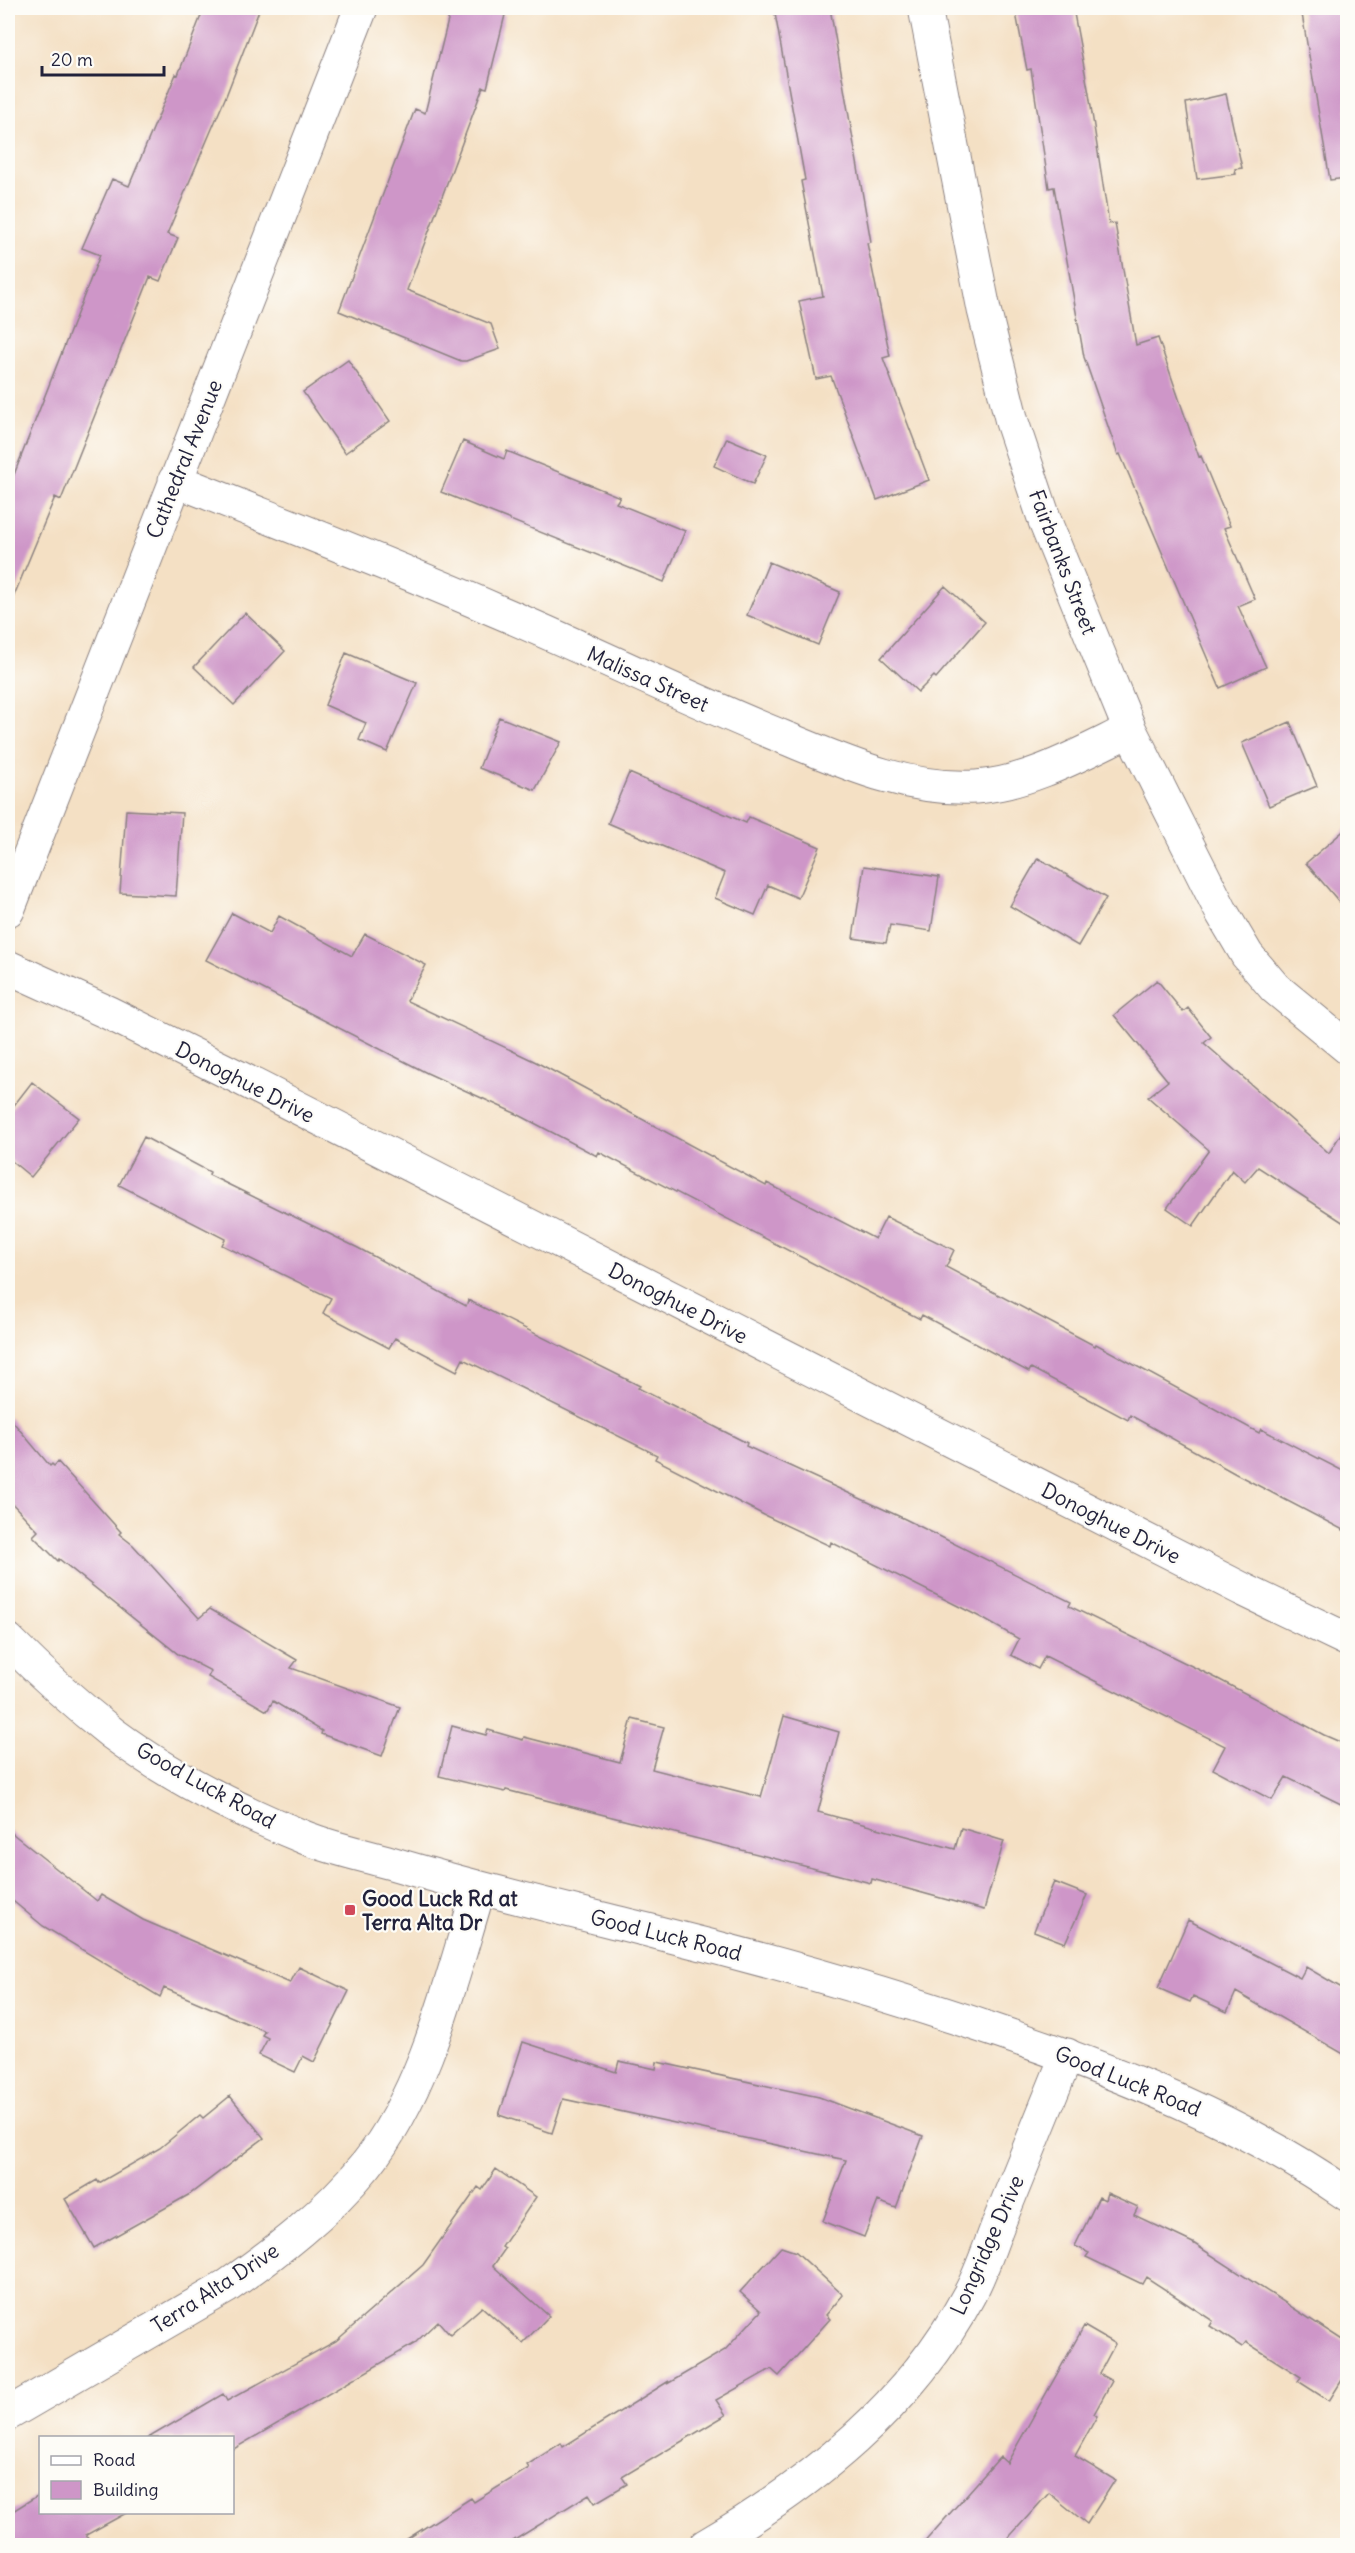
<svg xmlns="http://www.w3.org/2000/svg" width="1355" height="2553" font-family="Delius,sans-serif">
  <style>
    .building { fill: #ce96c8 }
    .lines { fill: none; stroke-linecap: round; stroke-linejoin: round }
    .street-casing { stroke: #8b8180; stroke-width: 35 }
    .secondary-casing { stroke: #8b8180; stroke-width: 35 }
    .street { stroke: #fff; stroke-width: 33 }
    .secondary { stroke: #fff; stroke-width: 33 }
    .poi-dot { fill: #d1495b; stroke: #fdfcf7; stroke-width: 2 }
    .labels { text-anchor: middle; dominant-baseline: central; stroke-width: 4.5; stroke-linejoin: round; paint-order: stroke }
    .street-label { font-size: 21px; fill: #22223b; stroke: #fdfcf7 }
    .poi-label { font-size: 21px; font-weight: bold; fill: #22223b; stroke: #fdfcf7; text-anchor: start }
  </style>
  <rect width="100%" height="100%" fill="#fdfcf7"/>
  <filter id="ink" filterUnits="userSpaceOnUse"><feTurbulence type="fractalNoise" baseFrequency=".0167" numOctaves="2"/><feDisplacementMap in="SourceGraphic" scale="12" xChannelSelector="R" yChannelSelector="G"/><feConvolveMatrix kernelMatrix="1 2 1 2 8 2 1 2 1" color-interpolation-filters="sRGB"/></filter>
  <filter id="wash" filterUnits="userSpaceOnUse"><feTurbulence type="fractalNoise" baseFrequency=".008" numOctaves="4" result="noise"/><feDisplacementMap in="SourceGraphic" scale="24" xChannelSelector="R" yChannelSelector="G"/><feGaussianBlur stdDeviation="1.35" result="paint"/><feColorMatrix in="noise" values="0 0 0 0 0 0 0 0 0 0 0 0 0 0 0 0 0 1.4 0 .05"/><feComposite in="paint" operator="in"/></filter>
  <g filter="url(#wash)">
    <rect width="100%" height="100%" fill="#f4e0c4"/>
    <g id="blocks">
      <path class="building" d="M 204,8 L 260,8 L 226,96 L 167,234 L 178,238 L 160,281 L 150,277 L 61,500 L 55,497 L 8,610 L 8,490 L 100,255 L 82,248 L 112,179 L 129,186 L 176,74 L 178,75 Z
        M 451,8 L 476,8 L 505,15 L 487,88 L 483,87 L 407,290 L 491,324 L 500,349 L 466,361 L 461,361 L 339,311 L 415,109 L 425,113 Z
        M 774,8 L 830,8 L 871,242 L 867,243 L 890,356 L 883,358 L 929,480 L 877,500 L 831,376 L 816,379 L 799,301 L 823,296 L 801,181 L 805,180 Z
        M 1015,8 L 1073,8 L 1089,94 L 1109,224 L 1115,223 L 1136,345 L 1158,338 L 1199,457 L 1201,456 L 1230,526 L 1224,528 L 1255,599 L 1238,606 L 1266,667 L 1220,688 L 1120,454 L 1118,455 L 1084,357 L 1054,187 L 1049,188 L 1031,69 L 1027,70 Z
        M 1301,8 L 1347,8 L 1347,178 L 1330,180 Z
        M 1226,94 L 1242,168 L 1235,169 L 1236,174 L 1197,179 L 1186,103 Z
        M 348,360 L 390,421 L 345,453 L 303,392 Z
        M 727,438 L 767,455 L 753,484 L 714,466 Z
        M 463,441 L 504,459 L 507,451 L 620,497 L 616,503 L 685,531 L 664,582 L 441,492 Z
        M 769,562 L 840,592 L 818,645 L 747,615 Z
        M 945,586 L 985,622 L 936,678 L 934,676 L 918,692 L 881,658 Z
        M 245,613 L 285,651 L 234,705 L 194,667 Z
        M 346,653 L 417,683 L 387,752 L 359,740 L 366,723 L 325,705 Z
        M 499,717 L 561,742 L 535,790 L 479,768 Z
        M 1290,722 L 1317,786 L 1269,806 L 1242,743 Z
        M 629,773 L 746,823 L 749,817 L 820,847 L 798,898 L 768,885 L 755,915 L 715,898 L 725,873 L 608,823 Z
        M 126,810 L 182,813 L 176,896 L 120,893 Z
        M 1347,828 L 1347,911 L 1306,863 Z
        M 1038,858 L 1106,898 L 1078,946 L 1010,906 Z
        M 864,866 L 939,877 L 931,931 L 890,925 L 886,943 L 853,938 Z
        M 232,913 L 270,933 L 279,916 L 352,956 L 365,934 L 426,965 L 407,1001 L 536,1062 L 766,1186 L 767,1183 L 875,1239 L 886,1217 L 954,1250 L 946,1267 L 1095,1346 L 1096,1344 L 1259,1433 L 1261,1429 L 1347,1473 L 1347,1532 L 1236,1474 L 1130,1415 L 1128,1420 L 1031,1368 L 1029,1372 L 922,1315 L 920,1319 L 599,1152 L 597,1156 L 519,1115 L 427,1073 L 206,960 Z
        M 1157,980 L 1183,1012 L 1188,1008 L 1211,1037 L 1204,1043 L 1329,1153 L 1347,1124 L 1347,1225 L 1258,1167 L 1245,1182 L 1232,1170 L 1193,1226 L 1167,1208 L 1209,1150 L 1148,1097 L 1168,1081 L 1114,1015 Z
        M 32,1082 L 79,1118 L 31,1177 L 8,1158 L 8,1113 Z
        M 144,1137 L 210,1172 L 209,1175 L 358,1248 L 466,1306 L 468,1300 L 640,1386 L 638,1388 L 747,1443 L 746,1446 L 905,1519 L 1071,1602 L 1069,1606 L 1218,1679 L 1324,1735 L 1347,1745 L 1347,1807 L 1286,1777 L 1272,1800 L 1213,1769 L 1225,1746 L 1045,1656 L 1038,1669 L 1011,1655 L 1019,1639 L 980,1617 L 831,1542 L 830,1546 L 764,1515 L 655,1459 L 657,1455 L 463,1359 L 457,1371 L 395,1338 L 389,1348 L 323,1313 L 331,1298 L 222,1245 L 225,1239 L 119,1185 Z
        M 8,1416 L 50,1466 L 52,1464 L 54,1466 L 58,1462 L 121,1532 L 119,1534 L 133,1545 L 199,1618 L 210,1609 L 297,1660 L 291,1668 L 400,1707 L 382,1756 L 321,1734 L 322,1731 L 273,1701 L 267,1711 L 208,1677 L 211,1671 L 178,1654 L 59,1559 L 58,1561 L 33,1536 L 38,1531 L 8,1499 Z
        M 784,1716 L 839,1732 L 818,1812 L 955,1849 L 961,1828 L 1004,1841 L 984,1910 L 872,1879 L 871,1883 L 506,1790 L 505,1792 L 439,1776 L 452,1726 L 486,1735 L 488,1730 L 523,1740 L 524,1737 L 620,1762 L 632,1719 L 664,1727 L 652,1769 L 761,1797 Z
        M 8,1830 L 97,1901 L 101,1895 L 143,1920 L 290,1983 L 299,1967 L 349,1991 L 314,2062 L 303,2056 L 295,2072 L 259,2055 L 268,2038 L 262,2035 L 265,2031 L 164,1988 L 160,1997 L 43,1926 L 8,1897 Z
        M 1054,1882 L 1087,1895 L 1065,1943 L 1034,1931 Z
        M 1188,1920 L 1300,1978 L 1306,1967 L 1347,1991 L 1347,2056 L 1236,1992 L 1227,2012 L 1193,1996 L 1190,2002 L 1158,1988 Z
        M 523,2042 L 616,2072 L 619,2061 L 656,2069 L 657,2062 L 819,2097 L 923,2136 L 896,2208 L 878,2201 L 864,2237 L 823,2221 L 846,2160 L 563,2099 L 552,2133 L 499,2115 Z
        M 230,2096 L 264,2138 L 190,2194 L 94,2248 L 65,2199 L 97,2180 L 99,2183 L 160,2148 L 200,2115 L 203,2118 Z
        M 496,2169 L 536,2197 L 502,2247 L 505,2249 L 493,2266 L 549,2316 L 523,2343 L 482,2307 L 450,2335 L 438,2321 L 414,2344 L 232,2450 L 232,2438 L 148,2438 L 223,2394 L 227,2401 L 336,2341 L 423,2265 L 478,2187 L 482,2190 Z
        M 1107,2193 L 1138,2207 L 1134,2215 L 1193,2243 L 1347,2343 L 1347,2372 L 1329,2401 L 1298,2381 L 1301,2377 L 1246,2342 L 1242,2347 L 1210,2326 L 1213,2321 L 1146,2277 L 1142,2284 L 1086,2257 L 1089,2253 L 1075,2246 L 1099,2197 L 1105,2200 Z
        M 781,2247 L 796,2252 L 843,2295 L 826,2315 L 830,2319 L 779,2376 L 771,2369 L 716,2400 L 726,2415 L 622,2477 L 627,2484 L 595,2503 L 589,2494 L 505,2546 L 396,2546 L 471,2498 L 474,2502 L 529,2468 L 527,2465 L 561,2443 L 563,2447 L 669,2381 L 667,2384 L 725,2350 L 761,2311 L 740,2292 Z
        M 1084,2326 L 1115,2344 L 1099,2374 L 1112,2381 L 1094,2414 L 1097,2416 L 1075,2456 L 1115,2480 L 1087,2524 L 1049,2493 L 1001,2546 L 921,2546 L 1000,2457 L 1007,2463 Z
        M 40,2494 L 40,2512 L 128,2512 L 86,2535 L 92,2546 L 8,2546 L 8,2514 Z"/>
    </g>
  </g>
  <g filter="url(#ink)">
    <use href="#blocks" fill-opacity="0" stroke="#8b8180" stroke-width="1.5"/>
    <g class="lines">
      <g class="street-casing">
        <path id="street" d="M 925,8 L 984,310 L 1012,422 L 1046,524 L 1087,625 L 1130,730 L 1221,911 L 1247,955 L 1275,988 L 1348,1048
          M 175,480 C 282,523 390,564 495,610 C 592,651 686,698 783,737 C 844,762 907,791 976,787 C 1030,783 1082,753 1130,730
          M 8,910 L 361,8
          M 8,967 L 109,1013 L 238,1077 L 1242,1589 L 1348,1640
          M 8,2414 L 226,2287 C 276,2252 327,2213 366,2165 C 426,2090 451,1980 479,1889
          M 705,2546 C 811,2484 911,2405 969,2295 C 983,2270 991,2241 1002,2215 C 1024,2162 1045,2108 1067,2055"/>
      </g>
      <g class="secondary-casing">
        <path id="secondary" d="M 8,1640 C 41,1673 75,1704 112,1733 C 170,1776 239,1811 306,1838 C 334,1849 363,1855 391,1863 C 478,1889 567,1910 655,1932 C 772,1961 888,1994 1002,2033 C 1123,2074 1243,2122 1348,2195"/>
      </g>
      <use href="#street" class="street"/>
      <use href="#secondary" class="secondary"/>
    </g>
  </g>
  <rect class="poi-dot" x="344" y="1904" width="12" height="12" rx="3"/>
  <g class="labels">
    <g class="street-label">
      <text transform="translate(184 459) rotate(-68)">Cathedral Avenue</text>
      <text transform="translate(1063 562) rotate(69)">Fairbanks Street</text>
      <text transform="translate(648 679) rotate(24)">Malissa Street</text>
      <text transform="translate(245 1082) rotate(27)">Donoghue Drive</text>
      <text transform="translate(678 1303) rotate(27)">Donoghue Drive</text>
      <text transform="translate(1111 1523) rotate(27)">Donoghue Drive</text>
      <text transform="translate(206 1785) rotate(29)">Good Luck Road</text>
      <text transform="translate(666 1935) rotate(14)">Good Luck Road</text>
      <text transform="translate(1128 2081) rotate(22)">Good Luck Road</text>
      <text transform="translate(987 2245) rotate(-66)">Longridge Drive</text>
      <text transform="translate(215 2288) rotate(-33)">Terra Alta Drive</text>
    </g>
    <g class="poi-label">
      <text x="362" y="1898">Good Luck Rd at<tspan x="362" dy="24">Terra Alta Dr</tspan></text>
    </g>
  </g>
  <rect width="1355" height="2553" fill="none" stroke="#fdfcf7" stroke-width="30"/>
  <rect x="39" y="2436" width="195" height="78" fill="#fdfcf7" stroke="#a5a5ac" stroke-width="1.5"/>
  <rect x="51" y="2456" width="30" height="9" fill="#ffffff" stroke="#a5a5ac" stroke-width="1.5"/>
  <text x="93" y="2466" font-size="18" fill="#22223b">Road</text>
  <rect x="51" y="2481" width="30" height="18" fill="#ce96c8" stroke="#a5a5ac" stroke-width="1.5"/>
  <text x="93" y="2496" font-size="18" fill="#22223b">Building</text>
  <path d="M42 66v9h122v-9" fill="none" stroke="#22223b" stroke-width="3"/>
  <text x="51" y="66" font-size="18" fill="#22223b" stroke="#fdfcf7" stroke-width="4.5" paint-order="stroke">20 m</text>
</svg>
